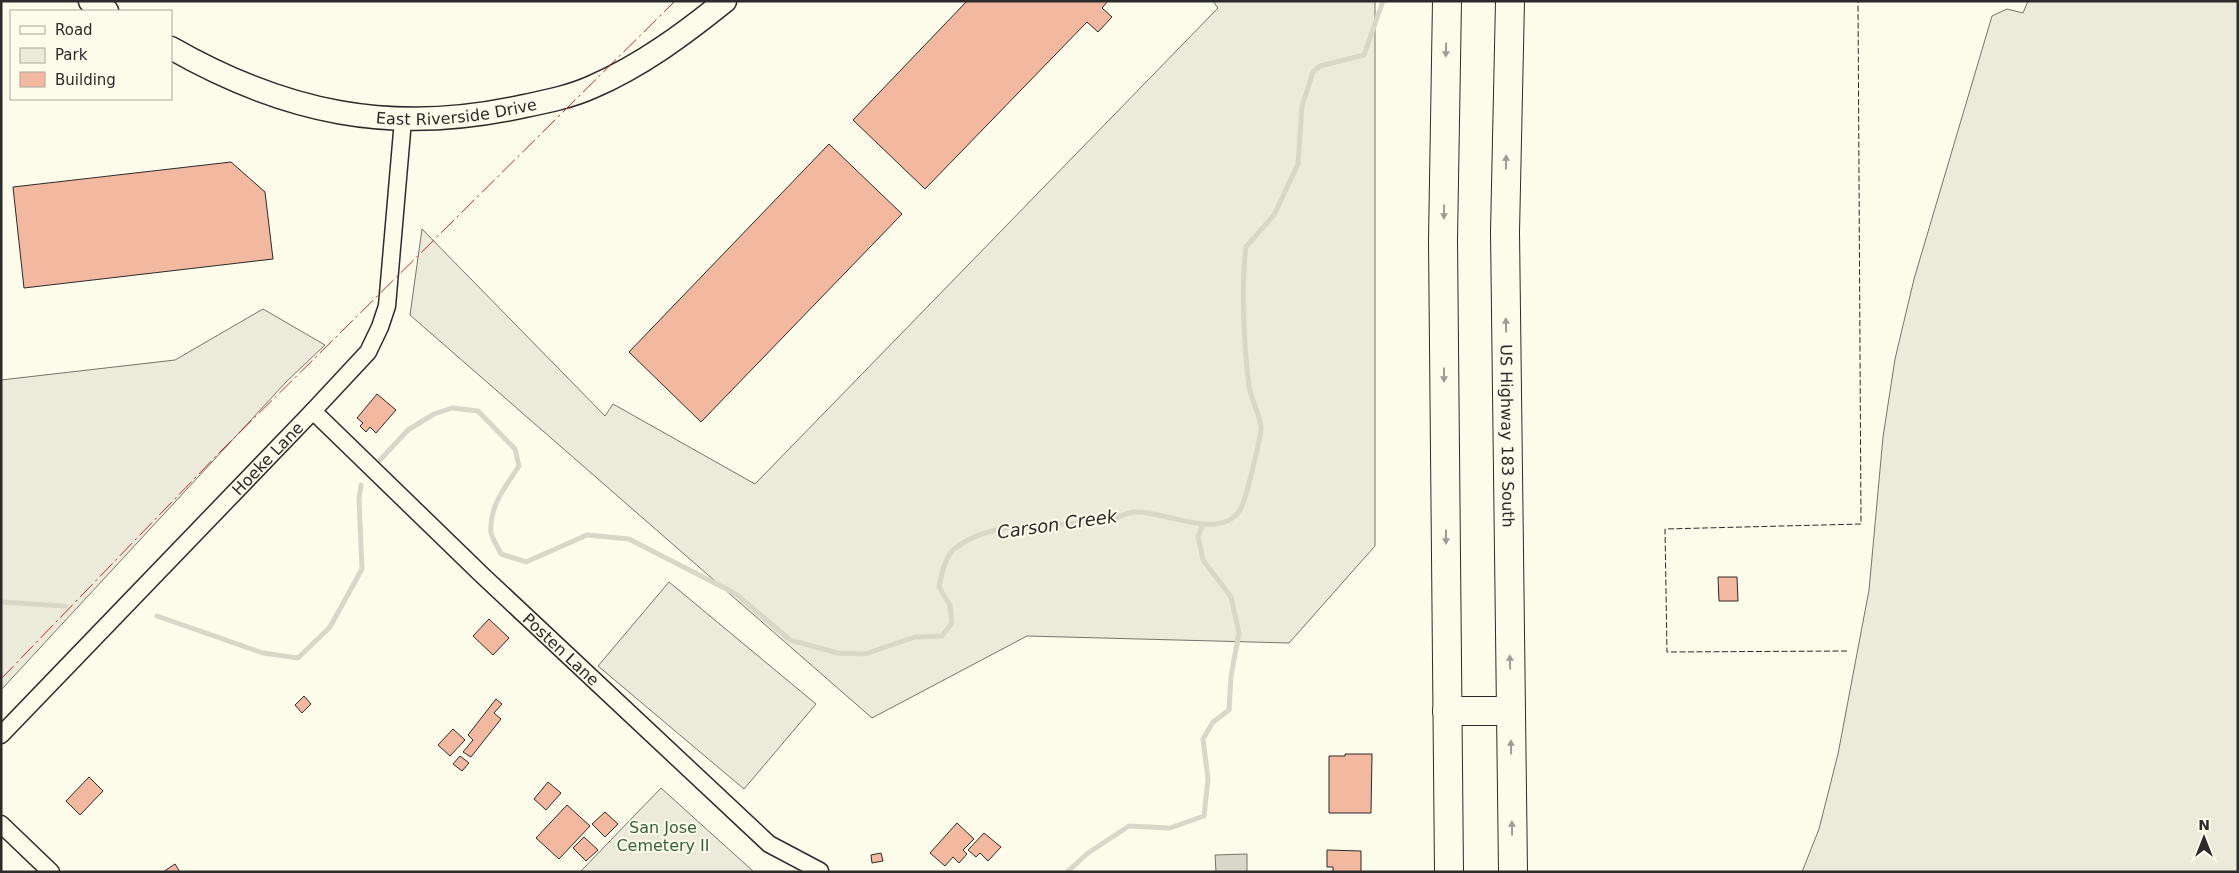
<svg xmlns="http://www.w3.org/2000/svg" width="2239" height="873" font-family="'DejaVu Sans',sans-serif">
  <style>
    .green { fill: #ecebdb; stroke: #74746e }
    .water { fill: #d8d7c9; stroke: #74746e }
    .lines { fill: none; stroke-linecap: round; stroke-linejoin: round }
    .stream { stroke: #d8d7c9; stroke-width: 5 }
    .building { fill: #f2b8a0; stroke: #2b2b2b }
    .street-casing { stroke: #2b2b2b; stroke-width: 19 }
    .secondary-casing { stroke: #2b2b2b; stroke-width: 25 }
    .highway-casing { stroke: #2b2b2b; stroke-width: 30 }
    .street { stroke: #fdfbea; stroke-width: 16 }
    .secondary { stroke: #fdfbea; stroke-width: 22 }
    .highway { stroke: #fdfbea; stroke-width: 28 }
    .fence { stroke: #2b2b2b; stroke-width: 1; stroke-dasharray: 6 2.5; stroke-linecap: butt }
    .power { stroke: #c62828; stroke-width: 1; stroke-dasharray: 18 4 2.5 4; stroke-linecap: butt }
    .oneway { fill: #9e9d94 }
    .labels { text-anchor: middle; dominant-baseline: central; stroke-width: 4; stroke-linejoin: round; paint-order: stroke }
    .street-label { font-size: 16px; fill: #2b2b2b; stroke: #fdfbea }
    .park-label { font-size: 16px; fill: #34623c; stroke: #fdfbea }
    .water-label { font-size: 18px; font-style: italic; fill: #2b2b2b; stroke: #fdfbea }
  </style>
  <rect width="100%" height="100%" fill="#fdfbea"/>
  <path class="green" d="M 1213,1 L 1375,1 L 1375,546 L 1289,643 L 1027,636 L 872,718 L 410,315 L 422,229 L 605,416 L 613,404 L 755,484 L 1218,8 Z
    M 2028,1 L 2238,1 L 2238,872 L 1802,872 L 1819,829 L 1838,754 L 1869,590 L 1883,437 L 1895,359 L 1914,279 L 1992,16 L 2007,9 L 2023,13 Z
    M 263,309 L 325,345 L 287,381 L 1,690 L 1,380 L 175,360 Z
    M 669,582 L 816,704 L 744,789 L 598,666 Z
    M 661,788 L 754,872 L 580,872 Z"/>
  <path class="water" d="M 1247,854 L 1247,872 L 1216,872 L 1215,855 Z"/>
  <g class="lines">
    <path class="stream" d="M 380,460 L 408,430 L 434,414 L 452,408 L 478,411 L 515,449 L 519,466 C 506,486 489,506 491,532 C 492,539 498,547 501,554 L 526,562 L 587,535 L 629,539 L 736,594 L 790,640 L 838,653 L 865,654 L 915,637 L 942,636 L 952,623 L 950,605 L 939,587 C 941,576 946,556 954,549 C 995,516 1060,529 1108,520 C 1117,519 1125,513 1133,512 C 1165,510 1219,542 1240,510 C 1245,503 1262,435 1261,426 C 1259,412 1251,400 1249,386 C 1244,348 1241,284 1246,247 L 1274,215 L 1298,164 L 1302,106 L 1313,72 L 1320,66 L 1364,55 L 1383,1
      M 1,602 L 65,606
      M 157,616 L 263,653 L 298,658 L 330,627 L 362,569 L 359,499 L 361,485
      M 1067,872 L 1088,853 L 1129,826 L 1170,828 L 1204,816 L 1208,779 L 1203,739 L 1213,722 L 1229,710 L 1231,676 L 1239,633 L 1231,597 L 1203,560 L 1198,537 L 1203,524"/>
  </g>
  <path class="building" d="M 967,1 L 1108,1 L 1102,8 L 1112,17 L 1098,32 L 1087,22 L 925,189 L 853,120 Z
    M 829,144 L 902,214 L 701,422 L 629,352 Z
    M 231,162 L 265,192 L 273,259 L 24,288 L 13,187 Z
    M 377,394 L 396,410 L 376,433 L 370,427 L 366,432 L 360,426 L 363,423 L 357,418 Z
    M 1718,577 L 1737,577 L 1738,601 L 1719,601 Z
    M 489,619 L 509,638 L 493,655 L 473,636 Z
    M 304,696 L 311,704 L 302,713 L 295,705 Z
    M 496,699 L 502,704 L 494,713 L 501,719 L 471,757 L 463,752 L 473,740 L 468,735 Z
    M 453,729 L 465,740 L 450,756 L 438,745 Z
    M 1345,754 L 1372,754 L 1371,813 L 1329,813 L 1329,756 L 1345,756 Z
    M 460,756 L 469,763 L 462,771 L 453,764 Z
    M 89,777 L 103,791 L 80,815 L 66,801 Z
    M 548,782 L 561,793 L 546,810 L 534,799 Z
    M 567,805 L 590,826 L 559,859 L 536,838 Z
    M 605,812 L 618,824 L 605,837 L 592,824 Z
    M 957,823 L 974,839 L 963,850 L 967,854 L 959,863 L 953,857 L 945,866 L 930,853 Z
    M 984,833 L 1001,847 L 988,861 L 980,853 L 976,857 L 968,850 Z
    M 584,837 L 598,850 L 586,861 L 573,848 Z
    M 1327,850 L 1361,851 L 1361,872 L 1333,872 L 1333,867 L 1327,867 Z
    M 881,853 L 883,861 L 872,863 L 871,855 Z
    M 175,864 L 180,872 L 163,872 Z"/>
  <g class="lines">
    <g class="street-casing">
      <g id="street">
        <path id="s1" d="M 313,411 L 482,575 L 769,844 L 820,871"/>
        <path id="s2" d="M 1,735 L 313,411 L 368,352 L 380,327 L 387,306 L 403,120"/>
        <path d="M 1,824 L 51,872"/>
      </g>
    </g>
    <g class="secondary-casing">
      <g id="secondary">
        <path d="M 90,1 L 107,11"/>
        <path id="s3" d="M 171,48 C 285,113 391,135 520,107 C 544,102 570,97 592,87 C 641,66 684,34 725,1"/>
      </g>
    </g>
    <g class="highway-casing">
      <g id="highway">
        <path d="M 1447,1 L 1443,240 L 1449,872"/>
        <path id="s4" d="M 1510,1 L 1505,232 L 1513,872"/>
        <path d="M 1447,711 L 1511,711"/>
      </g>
    </g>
    <use href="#street" class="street"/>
    <use href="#secondary" class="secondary"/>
    <use href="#highway" class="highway"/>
    <path class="fence" d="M 1847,651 L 1667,652 L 1665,529 L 1861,524 L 1858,1"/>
    <path class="power" d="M 1,679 L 223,449 L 675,1"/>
  </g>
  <defs><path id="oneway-solid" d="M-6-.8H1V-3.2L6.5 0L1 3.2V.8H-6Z" transform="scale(1.25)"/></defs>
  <g class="oneway">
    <use href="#oneway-solid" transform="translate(1446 50) rotate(91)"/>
    <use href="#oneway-solid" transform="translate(1506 162) rotate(-89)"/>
    <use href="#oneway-solid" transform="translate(1444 212) rotate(91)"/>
    <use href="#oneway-solid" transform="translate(1506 325) rotate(-91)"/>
    <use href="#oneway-solid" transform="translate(1444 375) rotate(90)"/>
    <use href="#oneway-solid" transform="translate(1446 537) rotate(90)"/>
    <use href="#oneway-solid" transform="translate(1510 662) rotate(-91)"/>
    <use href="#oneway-solid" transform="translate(1511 747) rotate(-91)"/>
    <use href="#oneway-solid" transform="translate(1512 828) rotate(-91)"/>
  </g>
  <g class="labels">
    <g class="street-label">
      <text stroke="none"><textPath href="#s3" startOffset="299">East Riverside Drive</textPath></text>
      <text stroke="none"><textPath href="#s4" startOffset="435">US Highway 183 South</textPath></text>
      <text stroke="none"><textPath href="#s2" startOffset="384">Hoeke Lane</textPath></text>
      <text stroke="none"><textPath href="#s1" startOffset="344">Posten Lane</textPath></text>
    </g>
    <g class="park-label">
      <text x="663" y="827">San Jose<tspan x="663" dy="18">Cemetery II</tspan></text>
    </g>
    <g class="water-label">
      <text transform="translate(1057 524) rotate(-8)">Carson Creek</text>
    </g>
  </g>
  <rect width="2239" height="873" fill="none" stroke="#2b2b2b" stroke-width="5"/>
  <rect x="10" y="10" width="162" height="90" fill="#fdfbea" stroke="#a9a89e"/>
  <rect x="20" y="26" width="25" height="8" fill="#fdfbea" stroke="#a9a89e"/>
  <text x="55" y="35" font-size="15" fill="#2b2b2b">Road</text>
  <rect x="20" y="48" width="25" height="15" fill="#ecebdb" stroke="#a9a89e"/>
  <text x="55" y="60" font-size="15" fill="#2b2b2b">Park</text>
  <rect x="20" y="72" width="25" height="15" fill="#f2b8a0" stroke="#a9a89e"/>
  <text x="55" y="85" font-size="15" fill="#2b2b2b">Building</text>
  <g transform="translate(2204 838)" stroke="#fdfbea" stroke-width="4" paint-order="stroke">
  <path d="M0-4L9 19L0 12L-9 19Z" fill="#2b2b2b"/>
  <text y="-8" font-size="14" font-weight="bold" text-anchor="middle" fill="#2b2b2b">N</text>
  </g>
</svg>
